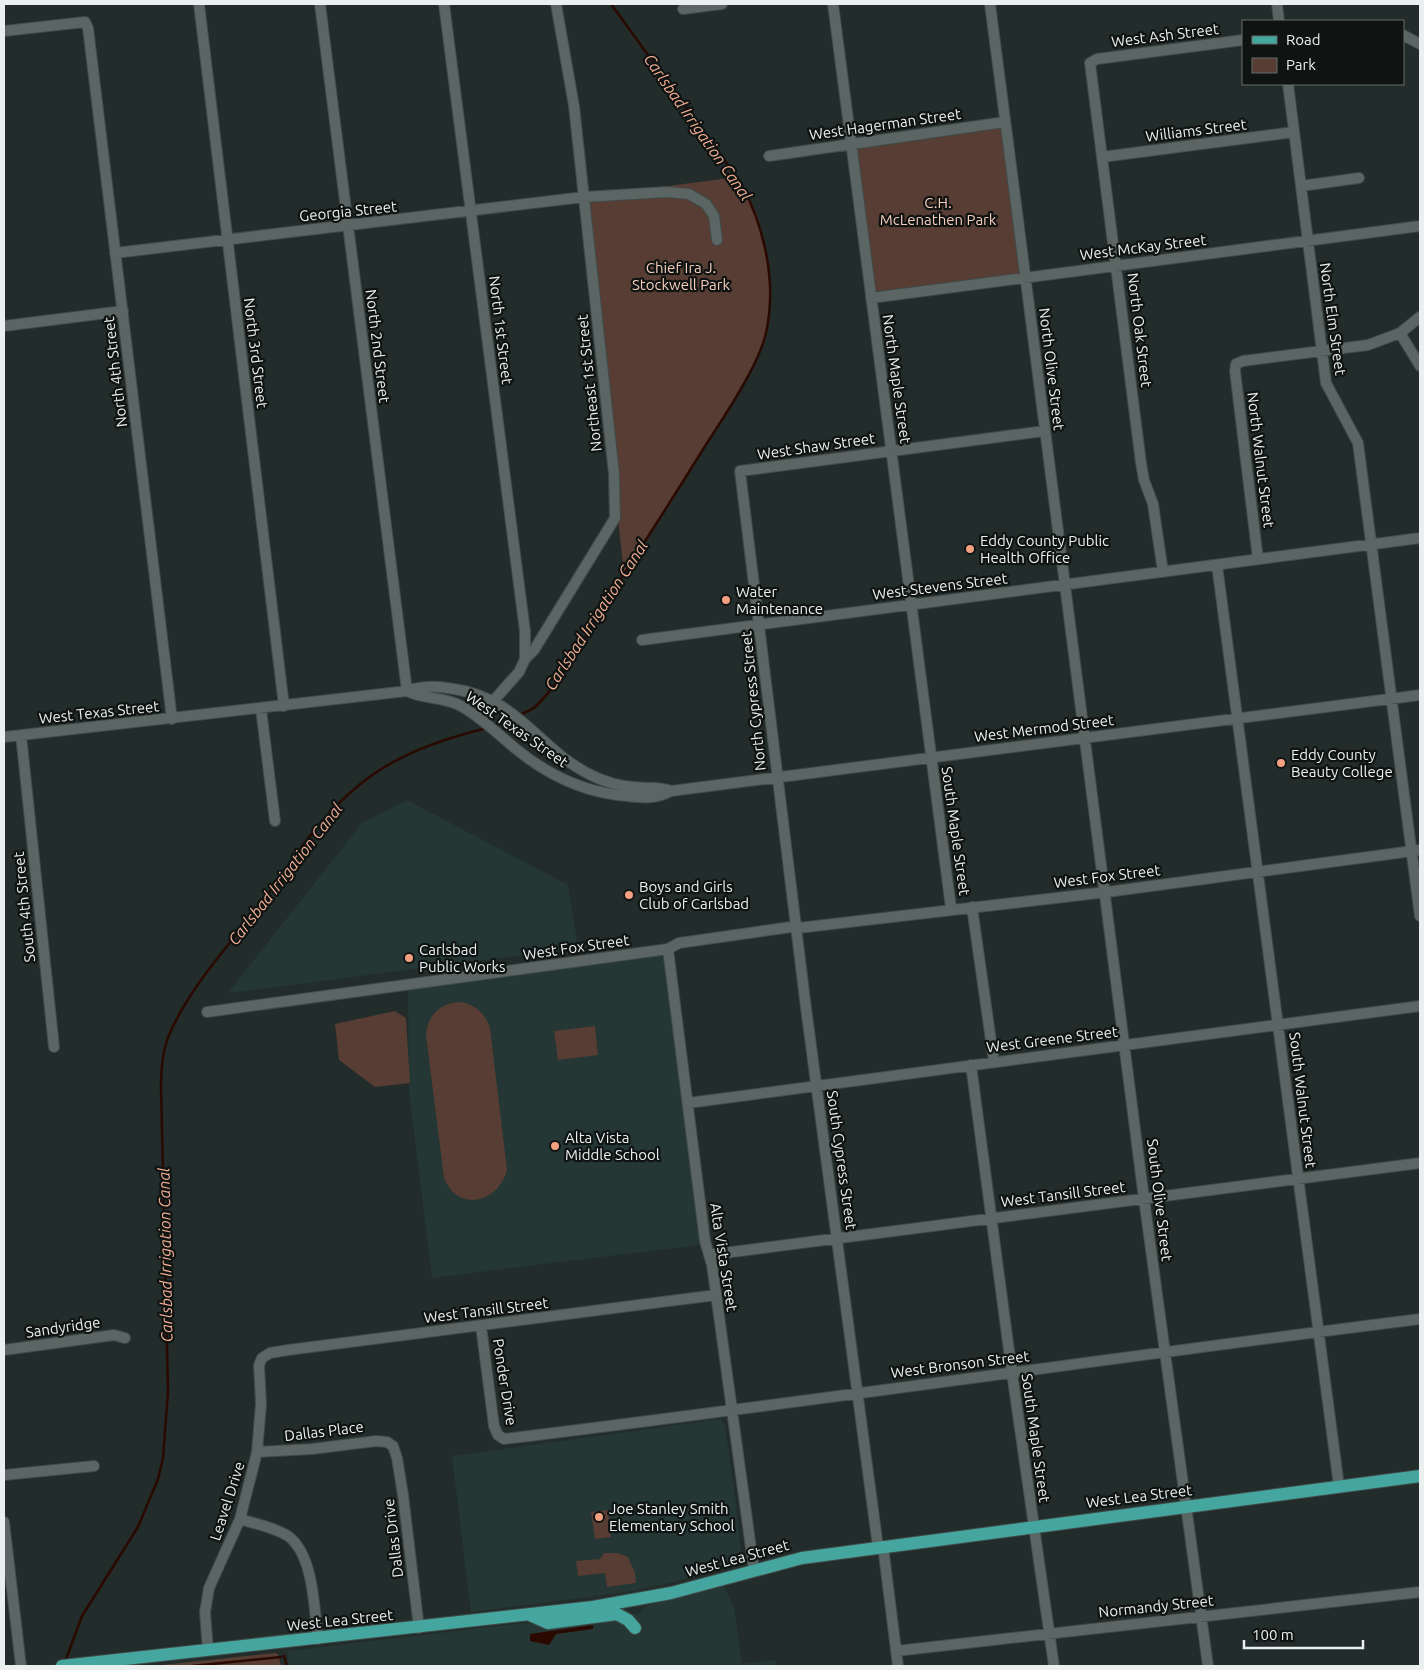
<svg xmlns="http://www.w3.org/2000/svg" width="1424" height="1670" font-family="Ubuntu,sans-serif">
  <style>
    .built { fill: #243734 }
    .green { fill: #573d33 }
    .water { fill: #2a0900 }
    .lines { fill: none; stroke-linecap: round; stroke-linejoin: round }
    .stream { stroke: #2a0900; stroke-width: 2.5 }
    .minor-casing { stroke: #404a48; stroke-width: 12 }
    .major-casing { stroke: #404a48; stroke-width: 14 }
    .minor { stroke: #5a6564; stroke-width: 10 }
    .major { stroke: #44a69e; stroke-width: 12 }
    .poi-dot { fill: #f2a07f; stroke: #0f1413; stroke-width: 2 }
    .labels { text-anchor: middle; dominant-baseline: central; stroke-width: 4.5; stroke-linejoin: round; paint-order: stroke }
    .street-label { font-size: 15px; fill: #e9f0ef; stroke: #0f1413 }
    .park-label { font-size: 15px; fill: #f7cdbc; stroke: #0f1413 }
    .poi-label { font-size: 15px; fill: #e9f0ef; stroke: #0f1413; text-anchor: start }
    .water-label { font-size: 16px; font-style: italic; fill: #f3ae93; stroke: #0f1413 }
  </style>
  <rect width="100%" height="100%" fill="#222c2b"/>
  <path class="built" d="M 407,800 L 568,885 L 578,948 L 228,993 L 362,823 Z
    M 668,949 L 706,1244 L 432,1278 L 409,1090 L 408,985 Z
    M 721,1419 L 725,1425 L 736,1503 L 742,1561 L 740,1564 L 670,1583 L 628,1592 L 471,1612 L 452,1456 Z
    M 724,1586 L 734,1607 L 742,1664 L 775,1660 L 776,1666 L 289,1666 L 287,1651 L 523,1623 L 550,1624 L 640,1613 L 646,1606 Z"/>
  <path class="green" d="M 1005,122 L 1025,277 L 871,298 L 851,145 Z
    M 737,177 C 768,220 775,284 765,335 C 761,355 747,375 737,393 C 703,455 662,514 624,575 L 584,197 Z
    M 459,1002 C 475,1004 485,1013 490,1028 L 507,1170 C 498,1203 458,1213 444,1178 L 426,1035 C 428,1015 439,1004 459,1002 Z
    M 395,1011 L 406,1018 L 410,1083 L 375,1087 L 339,1060 L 335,1024 Z
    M 595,1026 L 598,1055 L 558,1060 L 554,1031 Z
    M 608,1510 L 611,1537 L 595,1539 L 591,1512 Z
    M 604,1553 L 617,1553 L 628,1557 L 635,1573 L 636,1583 L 607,1587 L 605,1573 L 578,1576 L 576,1561 L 600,1559 Z
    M 275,1653 L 278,1654 L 281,1666 L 152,1666 Z"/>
  <path class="water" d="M 593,1625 L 593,1629 L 556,1634 L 549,1645 L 530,1641 L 530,1634 Z"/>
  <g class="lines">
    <path class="stream" d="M 520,715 C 525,712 532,710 536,706 C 563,680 592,626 612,593 C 644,543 676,493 707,443 C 726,414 756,369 765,337 C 778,286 765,228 741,183 L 611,4
      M 495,725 L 513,719
      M 284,1656 L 287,1666
      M 65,1662 L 82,1616 L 138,1527 L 158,1479 L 163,1458 L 168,1392 L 161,1087 C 161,1069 162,1052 169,1035 C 190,986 231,943 263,901 C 290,864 316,822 351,792 C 389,757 438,740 487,728
      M 192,1666 L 281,1657"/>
    <g class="minor-casing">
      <path id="minor" d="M 199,4 L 284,706
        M 320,4 L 407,691
        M 444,4 L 519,585 L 525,631 L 525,659
        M 833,4 L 951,908
        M 990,4 C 1042,402 1093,800 1144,1199 C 1164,1355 1188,1510 1208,1666
        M 1277,4 L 1279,21
        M 683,9 L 722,4
        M 4,31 L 85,22 L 88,28 L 172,719
        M 1403,35 L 1420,44
        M 1288,84 L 1326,383 L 1358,443 L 1420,916
        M 769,156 L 1005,122
        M 1102,157 L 1294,132
        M 1301,186 L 1359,178
        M 115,253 L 584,197 L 667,192 L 689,194 L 706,204 L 714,216 L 717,240
        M 871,298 L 1420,226
        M 4,326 L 123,311
        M 1400,333 L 1420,366
        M 1258,559 L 1235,371 L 1236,364 L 1243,361 L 1368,345 L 1400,333 L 1420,317
        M 1217,565 L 1339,1486
        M 1163,572 L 1153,504 L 1144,480 L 1141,463 L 1090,63 L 1097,59 L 1243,40
        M 642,640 L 1420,538
        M 407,691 C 424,700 444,696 461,706 C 482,718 498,734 516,749 C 548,775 585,793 627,796 C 643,798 657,799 671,791 L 1420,695
        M 261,709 L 275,821
        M 479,717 L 519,672 L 525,659 L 534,650 L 615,518 L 614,474 L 574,106 L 556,4
        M 21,735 L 54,1047
        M 4,737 L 407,691 C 420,686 434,686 448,688 C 521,697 536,749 593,776 C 605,782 621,786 634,787 C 648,789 658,786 671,791
        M 972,907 L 994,1062
        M 798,928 L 1107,892 L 1420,850
        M 668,949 L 705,1241 L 712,1265 L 754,1570
        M 207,1012 L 668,949 L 679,943 L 798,926
        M 971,1065 L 1012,1373 L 1054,1666
        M 688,1103 L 1420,1006
        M 709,1255 L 1420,1163
        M 481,1326 L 494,1426 L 498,1435 L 504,1439 C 810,1402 1115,1357 1420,1319
        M 4,1350 L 114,1335 L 125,1338
        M 257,1452 L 312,1449 L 376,1441 L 387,1442 L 393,1446 L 397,1458 L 403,1495 L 419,1628
        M 4,1475 L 94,1466
        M 240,1519 C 255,1524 274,1527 288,1536 C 314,1555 314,1609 318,1639
        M 4,1522 L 21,1666
        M 883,1546 L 898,1666
        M 878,1547 L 806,1008 L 740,471 L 1044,431
        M 208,1650 L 205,1612 L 209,1588 L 240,1519 L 257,1452 L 261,1404 L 259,1365 L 262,1358 L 270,1353 L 288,1350 L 716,1295
        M 896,1651 L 1420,1592"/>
    </g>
    <g class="major-casing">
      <path id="major" d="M 530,1615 L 548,1623 L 617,1614 L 628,1620 L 635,1628
        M 62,1666 L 593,1607 L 671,1593 L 802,1558 L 1420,1476"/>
    </g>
    <use href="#minor" class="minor"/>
    <use href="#major" class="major"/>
  </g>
  <g class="poi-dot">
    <circle cx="970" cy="549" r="5"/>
    <circle cx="726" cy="600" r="5"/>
    <circle cx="1281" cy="763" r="5"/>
    <circle cx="629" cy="895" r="5"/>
    <circle cx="409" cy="958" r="5"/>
    <circle cx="555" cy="1146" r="5"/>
    <circle cx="599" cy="1517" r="5"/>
  </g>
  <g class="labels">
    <g class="street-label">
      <text transform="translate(1165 35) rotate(-7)">West Ash Street</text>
      <text transform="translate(885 124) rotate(-8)">West Hagerman Street</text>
      <text transform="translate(1196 130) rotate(-7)">Williams Street</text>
      <text transform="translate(348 211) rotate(-6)">Georgia Street</text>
      <text transform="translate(1143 247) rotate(-7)">West McKay Street</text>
      <text transform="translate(1333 319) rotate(82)">North Elm Street</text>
      <text transform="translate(501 330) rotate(83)">North 1st Street</text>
      <text transform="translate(1140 330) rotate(83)">North Oak Street</text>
      <text transform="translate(378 346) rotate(83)">North 2nd Street</text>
      <text transform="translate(256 353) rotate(83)">North 3rd Street</text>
      <text transform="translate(1052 369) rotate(83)">North Olive Street</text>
      <text transform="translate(115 372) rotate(-97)">North 4th Street</text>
      <text transform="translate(897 379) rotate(82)">North Maple Street</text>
      <text transform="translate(589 383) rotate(-96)">Northeast 1st Street</text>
      <text transform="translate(816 446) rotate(-8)">West Shaw Street</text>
      <text transform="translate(1261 460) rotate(83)">North Walnut Street</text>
      <text transform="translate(940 586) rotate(-7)">West Stevens Street</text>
      <text transform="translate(753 701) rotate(-96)">North Cypress Street</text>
      <text transform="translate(99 712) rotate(-6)">West Texas Street</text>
      <text transform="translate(1044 728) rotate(-7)">West Mermod Street</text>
      <text transform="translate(517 729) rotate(35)">West Texas Street</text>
      <text transform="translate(956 831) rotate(82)">South Maple Street</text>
      <text transform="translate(1107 876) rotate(-7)">West Fox Street</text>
      <text transform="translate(24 907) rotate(-96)">South 4th Street</text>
      <text transform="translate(576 947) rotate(-8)">West Fox Street</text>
      <text transform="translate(1052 1039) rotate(-7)">West Greene Street</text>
      <text transform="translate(1303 1100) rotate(83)">South Walnut Street</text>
      <text transform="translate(842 1160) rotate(82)">South Cypress Street</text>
      <text transform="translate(1063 1194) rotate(-7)">West Tansill Street</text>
      <text transform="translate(1160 1200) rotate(83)">South Olive Street</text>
      <text transform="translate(724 1257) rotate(81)">Alta Vista Street</text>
      <text transform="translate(486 1310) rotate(-7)">West Tansill Street</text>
      <text transform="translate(63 1327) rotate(-8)">Sandyridge</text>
      <text transform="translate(960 1364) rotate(-7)">West Bronson Street</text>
      <text transform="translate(505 1382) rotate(81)">Ponder Drive</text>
      <text transform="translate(324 1431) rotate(-7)">Dallas Place</text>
      <text transform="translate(1036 1438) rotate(82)">South Maple Street</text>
      <text transform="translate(1139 1496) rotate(-7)">West Lea Street</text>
      <text transform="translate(227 1501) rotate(-72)">Leavel Drive</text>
      <text transform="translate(393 1538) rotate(-97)">Dallas Drive</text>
      <text transform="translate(737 1558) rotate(-15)">West Lea Street</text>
      <text transform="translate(1156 1606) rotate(-6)">Normandy Street</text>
      <text transform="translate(340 1620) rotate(-6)">West Lea Street</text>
    </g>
    <g class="park-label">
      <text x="938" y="202">C.H.<tspan x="938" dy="17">McLenathen Park</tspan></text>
      <text x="681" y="267">Chief Ira J.<tspan x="681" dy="17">Stockwell Park</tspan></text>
    </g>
    <g class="poi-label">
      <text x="980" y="540">Eddy County Public<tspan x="980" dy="17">Health Office</tspan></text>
      <text x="736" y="591">Water<tspan x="736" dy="17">Maintenance</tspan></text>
      <text x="1291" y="754">Eddy County<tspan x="1291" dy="17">Beauty College</tspan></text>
      <text x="639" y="886">Boys and Girls<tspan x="639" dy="17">Club of Carlsbad</tspan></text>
      <text x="419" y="949">Carlsbad<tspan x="419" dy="17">Public Works</tspan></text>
      <text x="565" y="1137">Alta Vista<tspan x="565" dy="17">Middle School</tspan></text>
      <text x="609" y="1508">Joe Stanley Smith<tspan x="609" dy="17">Elementary School</tspan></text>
    </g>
    <g class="water-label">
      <text transform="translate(698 127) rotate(55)">Carlsbad Irrigation Canal</text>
      <text transform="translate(596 615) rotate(-57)">Carlsbad Irrigation Canal</text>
      <text transform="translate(285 874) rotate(-52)">Carlsbad Irrigation Canal</text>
      <text transform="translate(165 1255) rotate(-91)">Carlsbad Irrigation Canal</text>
    </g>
  </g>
  <rect width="1424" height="1670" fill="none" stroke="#e9f0ef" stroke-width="10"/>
  <rect x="1242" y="20" width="162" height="65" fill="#0f1413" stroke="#666c6b"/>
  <rect x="1252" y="36" width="25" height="8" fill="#44a69e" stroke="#666c6b"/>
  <text x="1286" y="45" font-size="15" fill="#e9f0ef">Road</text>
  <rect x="1252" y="58" width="25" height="15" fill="#573d33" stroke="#666c6b"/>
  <text x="1286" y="70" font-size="15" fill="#e9f0ef">Park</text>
  <path d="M1244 1640v8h119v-8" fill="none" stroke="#e9f0ef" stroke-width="2.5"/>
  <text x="1252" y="1640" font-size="15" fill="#e9f0ef" stroke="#0f1413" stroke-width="4" paint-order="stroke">100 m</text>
</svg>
